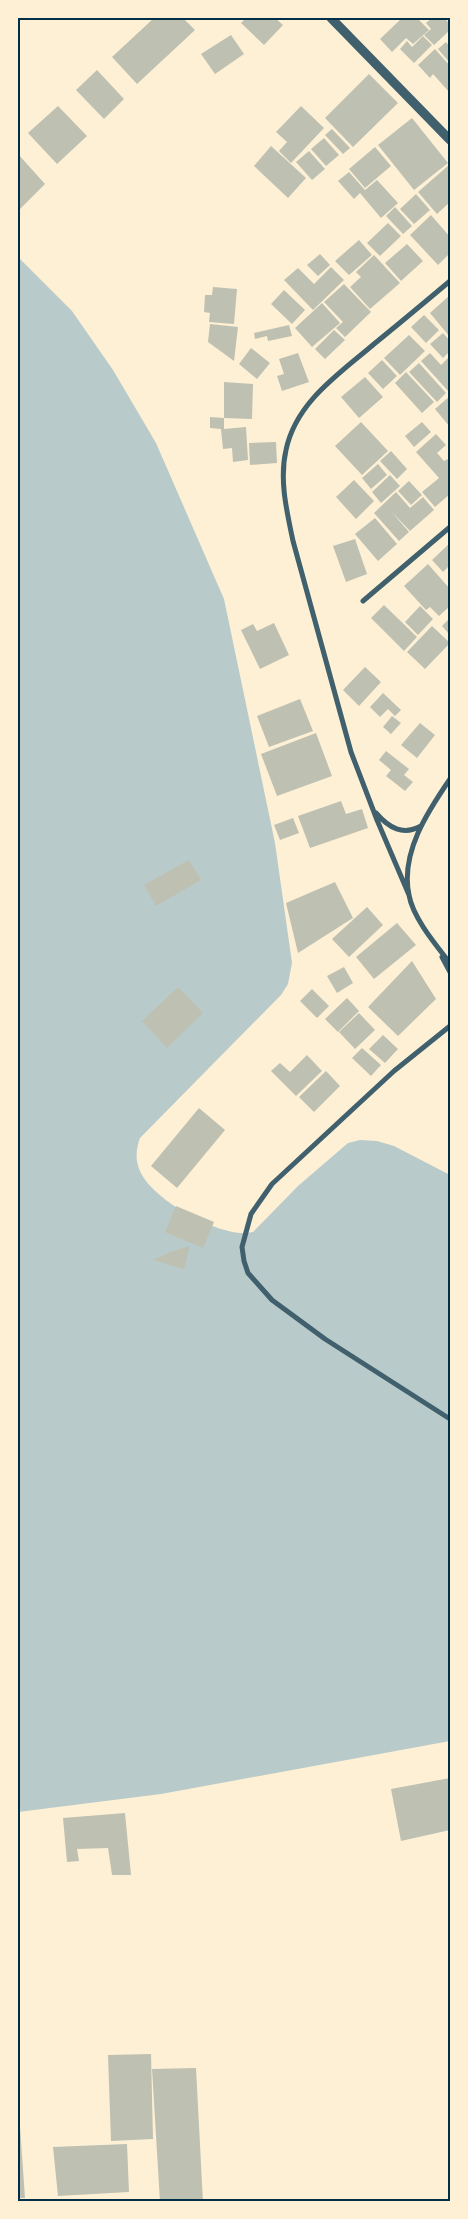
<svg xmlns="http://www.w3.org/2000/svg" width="468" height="2219" font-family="'DejaVu Sans',sans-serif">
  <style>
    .green { fill: #b9caca }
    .building { fill: #bec0b2 }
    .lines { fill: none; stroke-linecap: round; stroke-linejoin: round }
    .minor { stroke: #3f606c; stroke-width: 5 }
    .tertiary { stroke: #3f606c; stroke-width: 9 }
    .neatline { fill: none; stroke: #003049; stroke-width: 2 }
  </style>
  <rect width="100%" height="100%" fill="#fdf0d5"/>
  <path class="green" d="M 18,257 L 72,311 L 113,370 L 156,443 L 224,599 L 275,843 L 292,963 L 288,984 L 281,995 L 140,1138 C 136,1149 135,1160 140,1171 C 152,1200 223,1240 253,1232 L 298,1186 L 348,1143 L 360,1140 L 377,1141 L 394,1146 L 450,1175 L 450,1741 L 161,1794 L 18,1812 Z"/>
  <path class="building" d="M 154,18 L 183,18 L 195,30 L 137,84 L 112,57 Z
    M 246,18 L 275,18 L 283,25 L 264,45 L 241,23 Z
    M 402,18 L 417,18 L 429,30 L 413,44 L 406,38 L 392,52 L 380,39 Z
    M 432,18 L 444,18 L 450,24 L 450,30 L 434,45 L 424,35 L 431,29 L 426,23 Z
    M 231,35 L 244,54 L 215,74 L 201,54 Z
    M 423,36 L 432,45 L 414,63 L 400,49 L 407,41 L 412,47 Z
    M 446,42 L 450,47 L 450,63 L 438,49 Z
    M 435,49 L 450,66 L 450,93 L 433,74 L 430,78 L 418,65 Z
    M 97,70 L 124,99 L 104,119 L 76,90 Z
    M 369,74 L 398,103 L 353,147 L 325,118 Z
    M 58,106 L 87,136 L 57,164 L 28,133 Z
    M 301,106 L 324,128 L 291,163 L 279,151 L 287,142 L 276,132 Z
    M 412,118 L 448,163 L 414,190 L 378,145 Z
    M 332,129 L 350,148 L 343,154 L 325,135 Z
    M 324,138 L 339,155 L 326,166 L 311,149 Z
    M 271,146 L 306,178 L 288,198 L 254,166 Z
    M 375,147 L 391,166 L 365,188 L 349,169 Z
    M 309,151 L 325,169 L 312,180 L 296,162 Z
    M 18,154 L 45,184 L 18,211 Z
    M 449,165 L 450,167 L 450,202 L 437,214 L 418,192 Z
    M 349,172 L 365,190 L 377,180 L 398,203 L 381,218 L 360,193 L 354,199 L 338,181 Z
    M 416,194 L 430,210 L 414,224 L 400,209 Z
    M 395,207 L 412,226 L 403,234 L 386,216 Z
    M 431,215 L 450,237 L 450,253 L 438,265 L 410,235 Z
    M 388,223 L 401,236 L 380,256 L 367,243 Z
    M 359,240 L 372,255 L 349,275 L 335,261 Z
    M 407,244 L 423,261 L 401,281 L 385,263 Z
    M 320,254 L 330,265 L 318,276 L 307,265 Z
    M 374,255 L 400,283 L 370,309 L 350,287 L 361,277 L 356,272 Z
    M 331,267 L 344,280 L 313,310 L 284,280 L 298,268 L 314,284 Z
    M 344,284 L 371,312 L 345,337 L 336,328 L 343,322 L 324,302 Z
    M 213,287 L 237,289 L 234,324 L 209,322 L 210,313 L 204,312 L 205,295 L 212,295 Z
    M 284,290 L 305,310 L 292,324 L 271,304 Z
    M 450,295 L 450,337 L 430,313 Z
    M 322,303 L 340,323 L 312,347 L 295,328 Z
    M 424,315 L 439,330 L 426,343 L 411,327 Z
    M 210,324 L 238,327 L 234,361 L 208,342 Z
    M 289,325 L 292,336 L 268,341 L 267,336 L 255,339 L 254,333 Z
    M 334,330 L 345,340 L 325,359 L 315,349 Z
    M 443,333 L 450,341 L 450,351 L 443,358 L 430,344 Z
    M 409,335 L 425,351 L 400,375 L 384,358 Z
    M 251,348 L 270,363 L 257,379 L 239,364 Z
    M 298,353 L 309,382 L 282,391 L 277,376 L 284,374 L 279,359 Z
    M 430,353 L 441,365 L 450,356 L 450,390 L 449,392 L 421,361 Z
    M 382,360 L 397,376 L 383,389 L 368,373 Z
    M 419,363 L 446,393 L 437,402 L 409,372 Z
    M 406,372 L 434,402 L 422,413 L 395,383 Z
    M 365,377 L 383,397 L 359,418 L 341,397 Z
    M 224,382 L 253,384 L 252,419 L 224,418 Z
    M 450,396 L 450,427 L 435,409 Z
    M 210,417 L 224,418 L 224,429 L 246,427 L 248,460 L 233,462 L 232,448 L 223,449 L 221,429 L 210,428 Z
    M 361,422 L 388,451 L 362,475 L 335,446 Z
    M 422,422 L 431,432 L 414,447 L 405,436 Z
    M 436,434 L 446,445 L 437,453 L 444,461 L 450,458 L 450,494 L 435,507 L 422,492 L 439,478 L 416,452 Z
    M 276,442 L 277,463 L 250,465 L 249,443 Z
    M 391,451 L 407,469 L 397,479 L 380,461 Z
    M 378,464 L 387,475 L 371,489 L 362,478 Z
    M 390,475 L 400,486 L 381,503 L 372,492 Z
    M 354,480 L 374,501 L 356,519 L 336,497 Z
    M 409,481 L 422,495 L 411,505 L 398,491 Z
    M 396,492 L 410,508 L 423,497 L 434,510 L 410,531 L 391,511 L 409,532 L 399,541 L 374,513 Z
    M 375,518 L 397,544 L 378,561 L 355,534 Z
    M 355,539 L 367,574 L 346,582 L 333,546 Z
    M 450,543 L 450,570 L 448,567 L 443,572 L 432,560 Z
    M 428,564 L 450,589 L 450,606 L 439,616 L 430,607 L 426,610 L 404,586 Z
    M 384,605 L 417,637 L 404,651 L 371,618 Z
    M 420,606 L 433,619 L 418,635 L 405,622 Z
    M 450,618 L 450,635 L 442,626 Z
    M 274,623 L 289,655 L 260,669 L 241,630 L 253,624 L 257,631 Z
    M 432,626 L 450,643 L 425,669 L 407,652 Z
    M 365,667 L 381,682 L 359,706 L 343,690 Z
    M 383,693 L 401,710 L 395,716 L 388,709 L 380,717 L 370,707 Z
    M 300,699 L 313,731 L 269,747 L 257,716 Z
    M 392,716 L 401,723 L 391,734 L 383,727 Z
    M 420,723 L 435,735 L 417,758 L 401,745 Z
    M 316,733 L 332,776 L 277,796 L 261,754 Z
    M 386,751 L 409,769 L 404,775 L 413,782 L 405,791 L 386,776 L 391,770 L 379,760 Z
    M 341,801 L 346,814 L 362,809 L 368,828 L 310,848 L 298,816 Z
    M 293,818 L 299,833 L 280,840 L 274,825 Z
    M 189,860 L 201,880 L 156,906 L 144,885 Z
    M 335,882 L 353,918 L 298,953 L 286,903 Z
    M 367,907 L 383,925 L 349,957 L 332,939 Z
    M 397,923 L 416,945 L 374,979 L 356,957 Z
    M 412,961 L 436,999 L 398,1036 L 368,1007 Z
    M 344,967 L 353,983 L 337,993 L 327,976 Z
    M 178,987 L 203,1013 L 167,1048 L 142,1021 Z
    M 312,989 L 329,1006 L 317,1018 L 300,1001 Z
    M 347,998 L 359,1011 L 338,1032 L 325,1019 Z
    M 359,1013 L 375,1030 L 355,1049 L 339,1032 Z
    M 383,1035 L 398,1049 L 385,1063 L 369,1049 Z
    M 362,1048 L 381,1065 L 371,1076 L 352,1058 Z
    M 307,1055 L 322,1071 L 296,1096 L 271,1071 L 280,1063 L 290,1072 Z
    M 326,1071 L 340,1086 L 314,1112 L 299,1097 Z
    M 199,1108 L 225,1130 L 177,1188 L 151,1166 Z
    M 176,1206 L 214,1222 L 203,1248 L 165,1232 Z
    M 190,1246 L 184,1269 L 153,1260 L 173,1251 Z
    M 450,1778 L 450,1830 L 401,1841 L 391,1789 Z
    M 125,1813 L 131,1875 L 112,1875 L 108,1848 L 77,1849 L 79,1861 L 67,1862 L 63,1818 Z
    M 151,2054 L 153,2139 L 111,2141 L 108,2055 Z
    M 196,2068 L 203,2202 L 160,2202 L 152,2069 Z
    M 18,2098 L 25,2198 L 18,2198 Z
    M 127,2144 L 129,2192 L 58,2196 L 53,2147 Z"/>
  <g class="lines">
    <path class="minor" d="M 363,601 L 450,527
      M 450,779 C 428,811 400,853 409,895 C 413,918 436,945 450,963
      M 376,813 C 389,828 403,836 421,826
      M 409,895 L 377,820 L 351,752 L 293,541 C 287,512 279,480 286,450 C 296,402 339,374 374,344 C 400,323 425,302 450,281
      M 442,957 L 450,972
      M 450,1026 L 394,1071 L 272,1184 L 251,1214 L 242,1247 L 244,1261 L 248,1273 L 272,1300 L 325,1339 L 450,1419"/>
    <path class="tertiary" d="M 331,18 L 450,140"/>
  </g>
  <rect width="468" height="2219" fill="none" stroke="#fdf0d5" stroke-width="38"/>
  <rect x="19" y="19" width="430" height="2181" class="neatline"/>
</svg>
